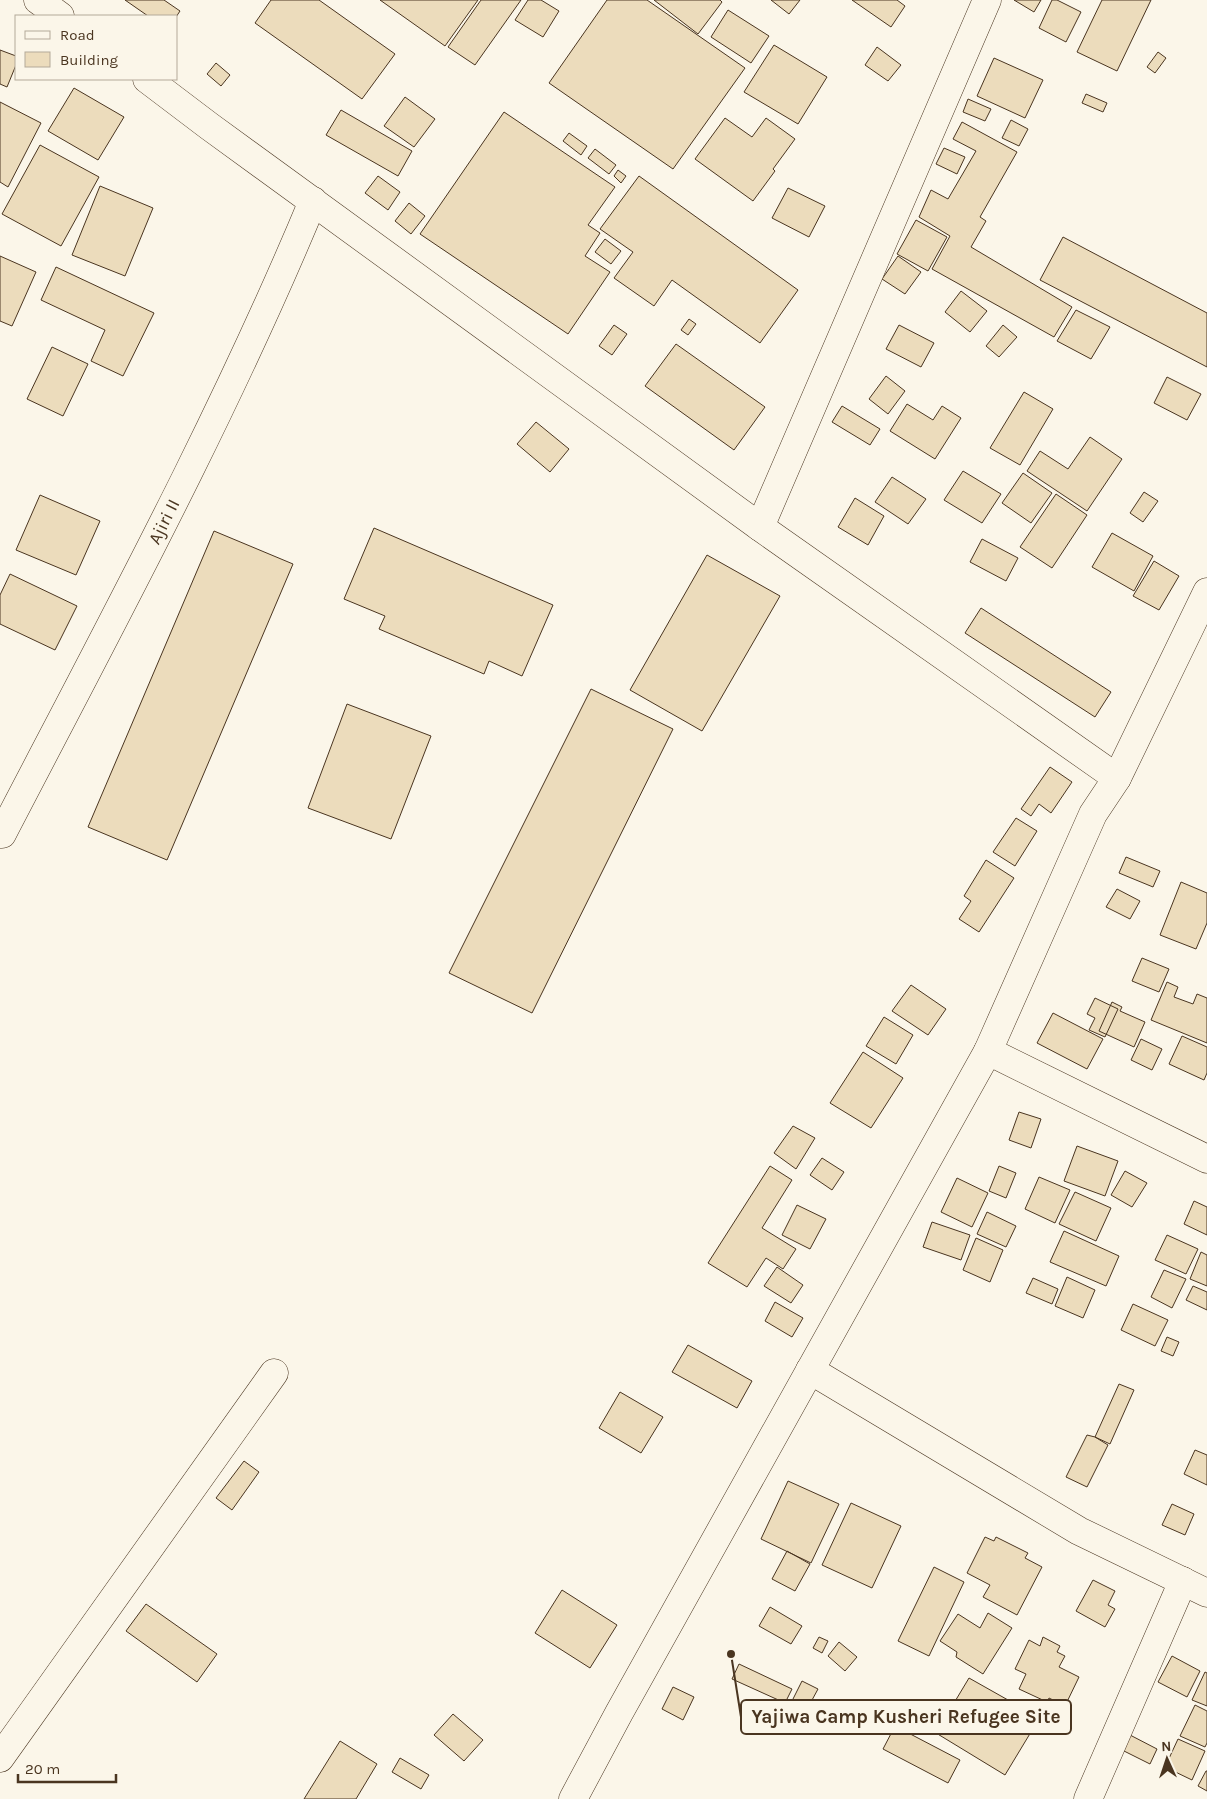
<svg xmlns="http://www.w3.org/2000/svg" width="1207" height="1799" font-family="Karla,sans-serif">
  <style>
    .building { fill: #ecdcbc; stroke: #4a3520 }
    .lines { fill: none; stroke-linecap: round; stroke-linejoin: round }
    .street-casing { stroke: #4a3520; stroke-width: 29 }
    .street { stroke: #fbf6e9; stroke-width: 28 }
    .labels { text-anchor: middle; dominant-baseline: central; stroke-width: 4; stroke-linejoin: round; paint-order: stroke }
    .street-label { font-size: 18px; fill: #4a3520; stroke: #fbf6e9 }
    .leader { fill: none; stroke: #4a3520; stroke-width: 2 }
    .callout-dot { fill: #4a3520; stroke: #fbf6e9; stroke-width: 2 }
    .callout { fill: #fbf6e9; stroke: #4a3520; stroke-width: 2 }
    .callout-label { font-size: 19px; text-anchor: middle; font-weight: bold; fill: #4a3520 }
  </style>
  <rect width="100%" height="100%" fill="#fbf6e9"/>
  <path class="building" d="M 125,0 L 164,0 L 180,11 L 176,17 L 148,16 Z
    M 271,0 L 319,0 L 395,54 L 362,99 L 255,23 Z
    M 380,0 L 478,0 L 445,46 Z
    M 481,0 L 521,0 L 475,65 L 448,47 Z
    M 528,0 L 541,0 L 559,11 L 543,37 L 515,20 Z
    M 607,0 L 647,0 L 745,68 L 673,169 L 549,83 Z
    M 654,0 L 720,0 L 722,2 L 698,34 Z
    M 771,0 L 800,0 L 789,14 Z
    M 852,0 L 897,0 L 905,6 L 891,27 Z
    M 1014,0 L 1041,0 L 1034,12 Z
    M 1052,0 L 1057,0 L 1081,12 L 1066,42 L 1039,28 Z
    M 1102,0 L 1151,0 L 1117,71 L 1077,52 Z
    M 728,10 L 769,36 L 751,63 L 711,37 Z
    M 774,45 L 827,77 L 798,124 L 744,92 Z
    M 877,47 L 901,65 L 888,81 L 865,65 Z
    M 0,50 L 16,56 L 16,65 L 7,87 L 0,84 Z
    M 1158,52 L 1166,58 L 1155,73 L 1147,67 Z
    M 994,58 L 1043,80 L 1025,118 L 977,96 Z
    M 216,63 L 230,75 L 221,86 L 207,74 Z
    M 74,88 L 124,117 L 98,160 L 48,131 Z
    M 1086,94 L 1107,103 L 1103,112 L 1082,103 Z
    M 405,97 L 435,119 L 414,147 L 384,126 Z
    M 968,99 L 991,109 L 985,121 L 963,112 Z
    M 0,102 L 41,123 L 8,187 L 0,182 Z
    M 341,110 L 412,151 L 398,176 L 326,135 Z
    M 504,112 L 615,187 L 588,225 L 600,233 L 585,256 L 610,272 L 568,334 L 420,234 Z
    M 725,118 L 752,137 L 766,118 L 795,139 L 773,169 L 775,171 L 753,201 L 695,159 Z
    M 1011,120 L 1028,129 L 1019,146 L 1002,138 Z
    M 962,122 L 1017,152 L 980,217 L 986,221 L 971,247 L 1072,307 L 1054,337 L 932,269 L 950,236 L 919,217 L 931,190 L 948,199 L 976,151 L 953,139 Z
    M 569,133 L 587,146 L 581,155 L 563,141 Z
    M 40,145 L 99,177 L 61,246 L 2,214 Z
    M 944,148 L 965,157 L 957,174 L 936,164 Z
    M 595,149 L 616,165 L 609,174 L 588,158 Z
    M 618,170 L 626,176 L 621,183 L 614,176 Z
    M 378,176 L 400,192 L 388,210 L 365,193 Z
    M 639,176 L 798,290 L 760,343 L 672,280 L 654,306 L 614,278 L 633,252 L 600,229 Z
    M 100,186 L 153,208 L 125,276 L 72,255 Z
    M 788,188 L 825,206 L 809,237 L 772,218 Z
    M 409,203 L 425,216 L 411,234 L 395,221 Z
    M 916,220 L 947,237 L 928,271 L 897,254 Z
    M 1063,237 L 1207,313 L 1207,367 L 1040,280 Z
    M 605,239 L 621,251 L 611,264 L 595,252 Z
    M 0,256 L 36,272 L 12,326 L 0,321 Z
    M 898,256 L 921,272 L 905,294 L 882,279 Z
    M 56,267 L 154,313 L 123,376 L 91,361 L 105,330 L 41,300 Z
    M 961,291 L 987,311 L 970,332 L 945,312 Z
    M 1076,310 L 1110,327 L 1091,359 L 1057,341 Z
    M 689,319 L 696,324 L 688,335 L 681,330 Z
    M 614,325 L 627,334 L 612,355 L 599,346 Z
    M 899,325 L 934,343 L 921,367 L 886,349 Z
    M 1003,325 L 1017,337 L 999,357 L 986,346 Z
    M 676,344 L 765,407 L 734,450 L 645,386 Z
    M 52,347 L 88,364 L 63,416 L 27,399 Z
    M 886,376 L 905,391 L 888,414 L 869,399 Z
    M 1167,377 L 1201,394 L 1187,420 L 1154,403 Z
    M 1024,392 L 1053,409 L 1020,465 L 990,448 Z
    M 907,404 L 933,420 L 942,406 L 961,418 L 935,459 L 890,431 Z
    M 842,406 L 880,429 L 870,445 L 832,422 Z
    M 536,422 L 569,449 L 550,472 L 517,444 Z
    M 1090,437 L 1122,459 L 1087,511 L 1027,471 L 1040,451 L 1068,469 Z
    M 963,471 L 1001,494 L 982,523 L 944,500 Z
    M 1023,473 L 1052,493 L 1031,523 L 1002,503 Z
    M 892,477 L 926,499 L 908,524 L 875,502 Z
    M 1144,492 L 1158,501 L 1143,522 L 1130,513 Z
    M 1056,494 L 1087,515 L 1052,568 L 1020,547 Z
    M 40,495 L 100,521 L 76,575 L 16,550 Z
    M 855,498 L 884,516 L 868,545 L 838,527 Z
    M 374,528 L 553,605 L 522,676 L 489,661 L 484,674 L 379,629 L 385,616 L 344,599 Z
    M 214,531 L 293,564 L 167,860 L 88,827 Z
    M 1112,533 L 1153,556 L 1134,591 L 1092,567 Z
    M 982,539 L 1018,558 L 1006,581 L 970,562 Z
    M 707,555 L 780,596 L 702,731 L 630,690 Z
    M 1154,561 L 1179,576 L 1159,610 L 1133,596 Z
    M 10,574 L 77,606 L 55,650 L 0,624 L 0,595 Z
    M 981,608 L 1111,692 L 1095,717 L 965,633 Z
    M 591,689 L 673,729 L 532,1013 L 449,973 Z
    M 347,704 L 431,736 L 391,839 L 308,808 Z
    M 1050,767 L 1072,782 L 1051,813 L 1039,804 L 1031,816 L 1021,809 Z
    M 1016,818 L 1037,831 L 1015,866 L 993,852 Z
    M 1126,857 L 1160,871 L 1153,887 L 1119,873 Z
    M 986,860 L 1014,878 L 979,932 L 959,919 L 971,901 L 964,896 Z
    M 1181,882 L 1207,893 L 1207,923 L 1196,949 L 1160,935 Z
    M 1117,889 L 1140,901 L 1130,919 L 1106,907 Z
    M 1142,958 L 1169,969 L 1159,992 L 1132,981 Z
    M 1167,982 L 1178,987 L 1174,997 L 1193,1004 L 1197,994 L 1207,998 L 1207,1043 L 1151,1020 Z
    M 911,985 L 946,1009 L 928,1035 L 892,1011 Z
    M 1095,998 L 1118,1009 L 1105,1037 L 1089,1030 L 1095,1018 L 1087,1014 Z
    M 1112,1002 L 1122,1007 L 1120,1011 L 1145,1022 L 1134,1047 L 1099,1031 Z
    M 1053,1013 L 1103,1039 L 1087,1069 L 1037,1043 Z
    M 884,1017 L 913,1035 L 896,1064 L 866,1046 Z
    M 1182,1036 L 1207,1047 L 1207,1073 L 1204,1080 L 1169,1064 Z
    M 1141,1039 L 1162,1049 L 1152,1070 L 1131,1060 Z
    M 863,1052 L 903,1078 L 871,1128 L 830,1103 Z
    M 1019,1112 L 1041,1119 L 1031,1148 L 1009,1140 Z
    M 793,1126 L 815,1138 L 796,1169 L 774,1153 Z
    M 1077,1146 L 1118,1161 L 1105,1196 L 1064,1181 Z
    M 822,1158 L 844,1172 L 832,1190 L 810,1175 Z
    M 770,1166 L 792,1180 L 762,1228 L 796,1249 L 783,1269 L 766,1258 L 747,1287 L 708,1263 Z
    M 999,1166 L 1016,1173 L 1006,1198 L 989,1191 Z
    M 1125,1171 L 1147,1183 L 1132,1207 L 1111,1195 Z
    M 1039,1177 L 1070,1190 L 1055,1223 L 1025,1209 Z
    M 957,1178 L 988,1193 L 972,1227 L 941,1212 Z
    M 1075,1192 L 1111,1208 L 1096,1241 L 1059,1224 Z
    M 1194,1201 L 1207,1207 L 1207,1235 L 1184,1224 Z
    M 797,1205 L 826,1219 L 810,1249 L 782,1235 Z
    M 987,1212 L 1016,1226 L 1006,1247 L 977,1234 Z
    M 932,1222 L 970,1235 L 961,1260 L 923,1247 Z
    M 1064,1231 L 1119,1256 L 1106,1286 L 1050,1262 Z
    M 1167,1235 L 1198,1249 L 1186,1274 L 1155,1260 Z
    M 976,1238 L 1003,1250 L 990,1282 L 963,1270 Z
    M 1201,1252 L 1207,1255 L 1207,1286 L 1190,1279 Z
    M 777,1267 L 803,1285 L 791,1303 L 764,1286 Z
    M 1164,1270 L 1186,1279 L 1172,1308 L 1151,1297 Z
    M 1067,1277 L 1095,1290 L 1083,1318 L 1055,1306 Z
    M 1033,1278 L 1058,1289 L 1052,1304 L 1026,1293 Z
    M 1193,1286 L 1207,1292 L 1207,1310 L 1186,1300 Z
    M 775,1302 L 803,1318 L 792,1337 L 765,1321 Z
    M 1133,1304 L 1168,1320 L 1155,1346 L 1121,1330 Z
    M 1167,1337 L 1179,1342 L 1173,1356 L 1161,1351 Z
    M 688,1345 L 752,1381 L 737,1408 L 672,1372 Z
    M 1119,1384 L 1134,1390 L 1110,1444 L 1095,1437 Z
    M 620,1392 L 663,1417 L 641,1453 L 599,1428 Z
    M 1087,1435 L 1095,1437 L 1108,1445 L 1087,1487 L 1066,1477 Z
    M 1195,1450 L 1207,1455 L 1207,1485 L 1184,1474 Z
    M 244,1461 L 259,1472 L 232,1510 L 216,1498 Z
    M 788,1481 L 839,1504 L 811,1563 L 761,1539 Z
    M 851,1503 L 901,1526 L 872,1588 L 822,1565 Z
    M 1172,1504 L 1194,1514 L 1185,1535 L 1162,1525 Z
    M 985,1537 L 994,1541 L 996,1537 L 1028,1553 L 1025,1558 L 1042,1567 L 1017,1615 L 983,1597 L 990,1585 L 967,1573 Z
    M 787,1551 L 810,1564 L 795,1591 L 772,1579 Z
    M 934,1567 L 964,1582 L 929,1656 L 898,1641 Z
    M 1093,1580 L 1115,1591 L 1108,1605 L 1115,1609 L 1105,1627 L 1076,1611 Z
    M 562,1590 L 617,1625 L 590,1668 L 535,1633 Z
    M 146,1604 L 217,1654 L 197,1682 L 126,1631 Z
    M 770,1607 L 802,1626 L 791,1644 L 759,1626 Z
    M 988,1613 L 1012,1628 L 983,1674 L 956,1657 L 957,1652 L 940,1641 L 958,1614 L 980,1628 Z
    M 819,1637 L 828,1641 L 822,1653 L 813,1648 Z
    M 1043,1637 L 1060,1646 L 1057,1652 L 1065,1656 L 1059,1667 L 1079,1677 L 1065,1706 L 1049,1698 L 1047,1702 L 1019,1689 L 1026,1674 L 1015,1669 L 1029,1640 L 1040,1646 Z
    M 839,1642 L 857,1657 L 845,1671 L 828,1656 Z
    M 1172,1656 L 1200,1671 L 1187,1697 L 1158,1682 Z
    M 739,1664 L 792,1689 L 785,1703 L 732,1679 Z
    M 1205,1672 L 1207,1673 L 1207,1706 L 1192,1700 Z
    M 969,1678 L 1008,1700 L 1004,1709 L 1034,1727 L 1005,1775 L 936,1733 Z
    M 802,1681 L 818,1689 L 805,1713 L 790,1705 Z
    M 673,1687 L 694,1697 L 683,1720 L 662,1709 Z
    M 1195,1705 L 1207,1711 L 1207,1743 L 1205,1747 L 1180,1736 Z
    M 453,1714 L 483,1740 L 464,1761 L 434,1735 Z
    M 895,1726 L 960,1760 L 948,1783 L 883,1749 Z
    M 1130,1735 L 1157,1749 L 1150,1764 L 1122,1750 Z
    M 1178,1739 L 1205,1751 L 1192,1780 L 1165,1767 Z
    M 340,1741 L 377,1764 L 356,1799 L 304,1799 Z
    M 400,1758 L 429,1775 L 421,1789 L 392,1772 Z
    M 1206,1771 L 1207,1771 L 1207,1791 L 1198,1786 Z"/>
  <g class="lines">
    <g class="street-casing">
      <g id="street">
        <path d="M 38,0 L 60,16"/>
        <path d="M 147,79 L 209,126 L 760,527 L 1117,778"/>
        <path d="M 760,527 L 987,0"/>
        <path id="s1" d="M 0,833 L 2,834 C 110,626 223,418 313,201"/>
        <path d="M 988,1051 L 1207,1159"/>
        <path d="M 810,1370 L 1079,1531 L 1207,1593"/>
        <path d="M 0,1758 L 274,1373"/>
        <path d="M 573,1799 L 619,1713 L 988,1051 L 1093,814 L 1117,778 L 1207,592"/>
        <path d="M 1088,1799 L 1183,1581"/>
      </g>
    </g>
    <use href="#street" class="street"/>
  </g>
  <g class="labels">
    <g class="street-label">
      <text stroke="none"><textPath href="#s1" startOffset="354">Ajiri II</textPath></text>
    </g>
  </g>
  <path class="leader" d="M731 1654L741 1717"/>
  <circle class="callout-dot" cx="731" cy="1654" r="5"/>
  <rect class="callout" x="741" y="1700" width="330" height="34" rx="5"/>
  <g class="callout-label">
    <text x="906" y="1723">Yajiwa Camp Kusheri Refugee Site</text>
  </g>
  <rect x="15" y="15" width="162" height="65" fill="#fbf6e9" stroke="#b4a999"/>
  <rect x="25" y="31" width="25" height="8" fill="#fbf6e9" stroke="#b4a999"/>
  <text x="60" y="40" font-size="15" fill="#4a3520">Road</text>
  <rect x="25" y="52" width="25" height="15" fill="#ecdcbc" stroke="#b4a999"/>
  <text x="60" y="65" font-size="15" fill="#4a3520">Building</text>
  <g transform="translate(1167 1759) rotate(357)" stroke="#fbf6e9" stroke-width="4" paint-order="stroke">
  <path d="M0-4L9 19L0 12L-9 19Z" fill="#4a3520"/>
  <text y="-8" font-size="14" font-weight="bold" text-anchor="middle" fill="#4a3520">N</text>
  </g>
  <path d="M18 1774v8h98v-8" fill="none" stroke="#4a3520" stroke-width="2.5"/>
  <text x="25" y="1774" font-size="15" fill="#4a3520" stroke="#fbf6e9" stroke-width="4" paint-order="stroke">20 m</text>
</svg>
